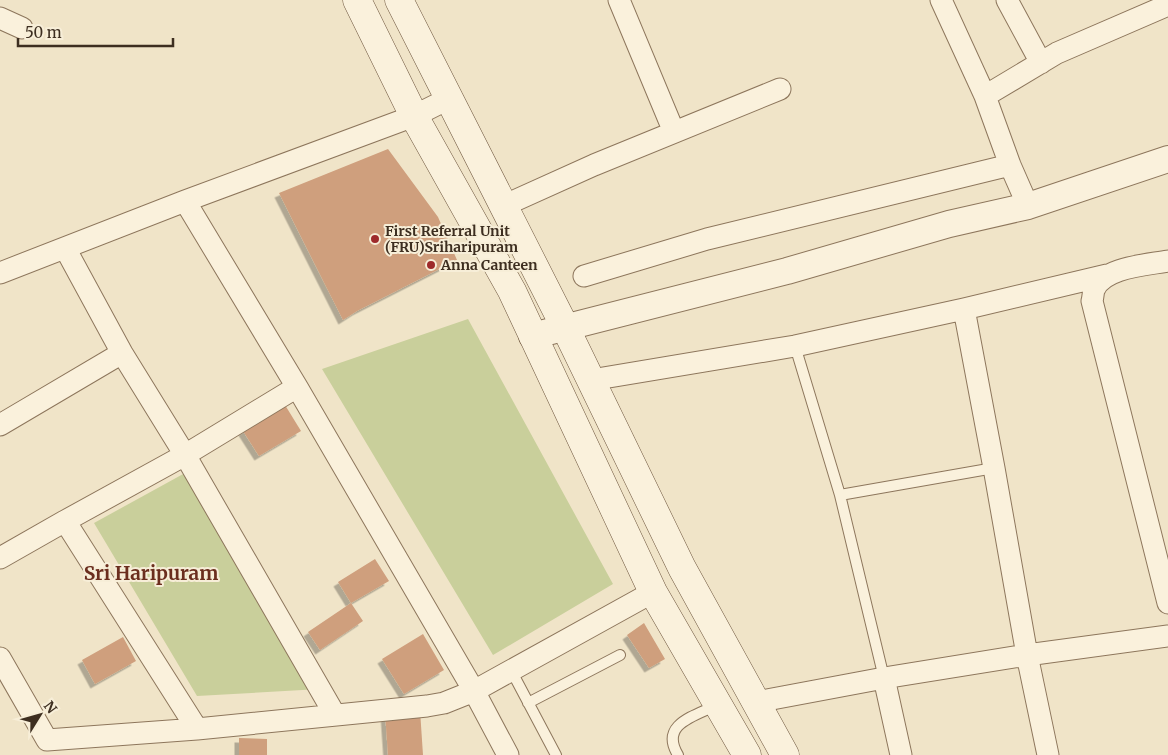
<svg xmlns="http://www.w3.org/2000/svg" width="1168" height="755" font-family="Merriweather,serif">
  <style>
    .green { fill: #c9cf9b }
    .building { fill: #cf9f7d; filter: url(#shadow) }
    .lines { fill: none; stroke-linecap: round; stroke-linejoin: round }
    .service-casing { stroke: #8d765c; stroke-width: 12 }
    .minor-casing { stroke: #8d765c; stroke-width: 23 }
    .tertiary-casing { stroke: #8d765c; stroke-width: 28 }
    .secondary-casing { stroke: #6f573f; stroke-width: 29 }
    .service { stroke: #faf1dc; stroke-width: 10 }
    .minor { stroke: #faf1dc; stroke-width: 21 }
    .tertiary { stroke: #faf1dc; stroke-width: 26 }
    .secondary { stroke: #faf1dc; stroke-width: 28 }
    .poi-dot { fill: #9e2a2b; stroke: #f7eed8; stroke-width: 2 }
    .labels { text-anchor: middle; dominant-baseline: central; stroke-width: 4; stroke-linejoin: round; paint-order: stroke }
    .poi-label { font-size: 14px; font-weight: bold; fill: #3d2e20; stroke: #f7eed8; text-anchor: start }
    .district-label { font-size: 19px; font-weight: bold; fill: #6b2e1e; stroke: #f7eed8 }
  </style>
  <defs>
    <filter id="shadow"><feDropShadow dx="-4.5" dy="4.5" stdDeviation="0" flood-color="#0004"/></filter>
  </defs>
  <rect width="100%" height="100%" fill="#f0e4c8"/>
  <path class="green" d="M 468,319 L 613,584 L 493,655 L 322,369 Z
    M 185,473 L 320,689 L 197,696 L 94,523 Z"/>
  <path class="building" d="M 388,149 L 438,217 L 457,260 L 357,311 L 343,320 L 279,193 Z
    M 285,405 L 301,431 L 259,456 L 243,431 Z
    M 375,559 L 389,581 L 351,603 L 338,582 Z
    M 351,603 L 363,621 L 320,650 L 308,632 Z
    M 644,623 L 665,659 L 649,668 L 627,635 Z
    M 423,634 L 444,670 L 404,694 L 382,659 Z
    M 123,637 L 136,661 L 95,684 L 82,660 Z
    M 420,710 L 423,755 L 388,755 L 385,712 Z
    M 239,738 L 267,739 L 267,755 L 239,755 Z"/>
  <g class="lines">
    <g class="service-casing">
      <path id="service" d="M 795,346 L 840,495 L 884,678
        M 840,495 L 994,468
        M 511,670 L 556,755
        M 528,703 L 620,655
        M 678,755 C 659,724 695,716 717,705"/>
    </g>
    <g class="minor-casing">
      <path id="minor" d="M 619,0 L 674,132
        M 941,0 L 985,96 L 1010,165 L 1028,206
        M 1007,0 L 1041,63
        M 0,18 L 22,28
        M 985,96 L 1057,53 L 1168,5
        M 185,201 L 297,387 L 474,691 L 508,755
        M 503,206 L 594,165 L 780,89
        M 65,248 L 122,353 L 185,455 L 335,715
        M 1168,261 C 1147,265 1103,267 1094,290 C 1093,293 1093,298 1092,301 L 1168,603
        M 0,273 L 185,201 L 414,116 L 448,99
        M 584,276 L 707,239 L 1010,165
        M 591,380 L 795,346 L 964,309 L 1107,275
        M 297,387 L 185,455 L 65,521 L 197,729 L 427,706 L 444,703 L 474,691 L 653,592
        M 0,425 L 122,353
        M 0,558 L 65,521
        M 0,658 L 47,740 L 197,729
        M 884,678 L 901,755
        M 756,702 L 884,678 L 1027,655 L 994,468 L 964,309
        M 1048,755 L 1027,655 L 1168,636"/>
    </g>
    <g class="tertiary-casing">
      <path id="tertiary" d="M 532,336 L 787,271 L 949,224 L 1028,206 L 1168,159"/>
    </g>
    <g class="secondary-casing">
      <path id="secondary" d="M 357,0 L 414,116 L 512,291 L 653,592 L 747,755
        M 399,0 L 565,327 L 682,568 L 785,755"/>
    </g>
    <use href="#service" class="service"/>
    <use href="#minor" class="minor"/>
    <use href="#tertiary" class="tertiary"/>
    <use href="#secondary" class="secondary"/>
  </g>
  <g class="poi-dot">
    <circle cx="375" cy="239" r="5"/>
    <circle cx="431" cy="265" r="5"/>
  </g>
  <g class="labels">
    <g class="poi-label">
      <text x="385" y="231">First Referral Unit<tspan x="385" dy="16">(FRU)Sriharipuram</tspan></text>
      <text x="441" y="265">Anna Canteen</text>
    </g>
    <g class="district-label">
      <text x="151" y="573">Sri Haripuram</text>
    </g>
  </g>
  <g transform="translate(40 715) rotate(53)" stroke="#f7eed8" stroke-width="4" paint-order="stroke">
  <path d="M0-4L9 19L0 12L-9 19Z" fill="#3d2e20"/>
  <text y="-8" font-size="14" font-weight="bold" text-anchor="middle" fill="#3d2e20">N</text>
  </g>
  <path d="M18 38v8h155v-8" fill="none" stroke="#3d2e20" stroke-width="2.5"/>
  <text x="25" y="38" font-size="15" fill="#3d2e20" stroke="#f7eed8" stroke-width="4" paint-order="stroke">50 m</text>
</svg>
